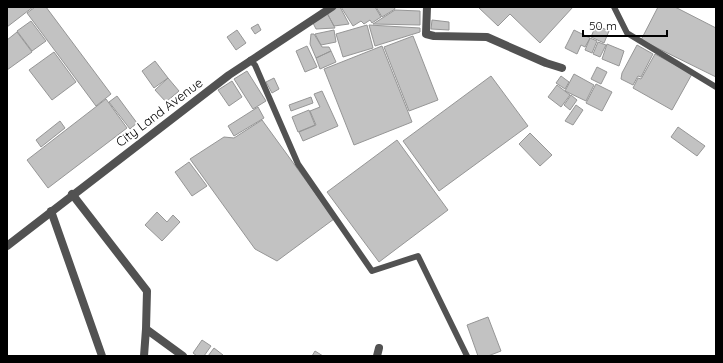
<svg xmlns="http://www.w3.org/2000/svg" width="723" height="363" font-family="Quicksand,sans-serif">
  <style>
    .building { fill: #c2c2c2; stroke: #969696 }
    .lines { fill: none; stroke-linecap: round; stroke-linejoin: round }
    .service { stroke: #525252; stroke-width: 6 }
    .minor { stroke: #525252; stroke-width: 8 }
    .tertiary { stroke: #525252; stroke-width: 8 }
    .labels { text-anchor: middle; dominant-baseline: central; stroke-width: 4; stroke-linejoin: round; paint-order: stroke }
    .street-label { font-size: 13px; fill: #000; stroke: #fff }
  </style>
  <rect width="100%" height="100%" fill="#fff"/>
  <path class="building" d="M 7,7 L 33,7 L 7,27 Z
    M 35,7 L 46,7 L 111,94 L 96,106 L 27,13 Z
    M 338,7 L 340,7 L 349,24 L 334,26 L 327,13 Z
    M 341,7 L 375,7 L 381,17 L 372,23 L 370,20 L 364,24 L 361,21 L 353,26 Z
    M 376,7 L 394,7 L 395,9 L 382,17 Z
    M 478,7 L 573,7 L 540,43 L 510,14 L 498,26 Z
    M 658,7 L 675,7 L 716,28 L 716,77 L 641,40 Z
    M 395,10 L 420,11 L 420,25 L 373,24 Z
    M 327,13 L 335,28 L 316,29 L 312,21 Z
    M 432,20 L 449,22 L 449,30 L 431,29 Z
    M 31,21 L 46,41 L 32,51 L 17,31 Z
    M 258,24 L 261,30 L 255,34 L 251,28 Z
    M 367,25 L 373,48 L 343,57 L 336,34 Z
    M 369,25 L 420,28 L 420,32 L 375,46 Z
    M 596,25 L 609,31 L 604,43 L 591,37 Z
    M 237,30 L 246,43 L 236,50 L 227,37 Z
    M 334,30 L 336,42 L 321,45 L 315,34 Z
    M 574,30 L 590,38 L 585,47 L 581,45 L 577,54 L 565,48 Z
    M 17,32 L 32,52 L 7,70 L 7,40 Z
    M 311,34 L 314,34 L 322,47 L 329,47 L 331,51 L 316,58 L 310,44 Z
    M 413,36 L 438,100 L 409,111 L 384,47 Z
    M 590,38 L 597,41 L 592,53 L 585,50 Z
    M 598,42 L 606,45 L 600,57 L 593,54 Z
    M 607,44 L 624,51 L 619,66 L 602,59 Z
    M 637,45 L 653,54 L 641,77 L 638,76 L 633,85 L 621,79 L 622,73 Z
    M 307,46 L 317,67 L 305,72 L 296,51 Z
    M 382,46 L 412,122 L 354,145 L 324,69 Z
    M 331,51 L 336,62 L 320,69 L 316,58 Z
    M 54,52 L 76,82 L 52,100 L 29,70 Z
    M 655,54 L 692,74 L 672,110 L 633,88 L 638,78 L 641,79 Z
    M 155,61 L 168,78 L 154,88 L 142,71 Z
    M 597,67 L 607,72 L 601,84 L 591,79 Z
    M 247,71 L 266,101 L 253,109 L 234,79 Z
    M 574,74 L 594,85 L 586,101 L 565,91 Z
    M 491,76 L 528,126 L 439,191 L 403,141 Z
    M 561,76 L 569,82 L 565,89 L 556,83 Z
    M 168,78 L 179,91 L 166,102 L 155,90 Z
    M 274,78 L 279,89 L 272,93 L 266,82 Z
    M 232,81 L 242,97 L 229,106 L 218,90 Z
    M 596,84 L 612,92 L 602,111 L 586,103 Z
    M 557,85 L 570,95 L 561,107 L 548,97 Z
    M 322,91 L 338,126 L 303,141 L 299,132 L 316,125 L 310,111 L 320,107 L 314,94 Z
    M 571,95 L 577,100 L 570,110 L 564,105 Z
    M 117,96 L 137,123 L 130,129 L 109,102 Z
    M 311,97 L 313,103 L 291,111 L 289,105 Z
    M 106,99 L 127,128 L 48,188 L 27,160 Z
    M 576,105 L 583,110 L 573,125 L 565,121 Z
    M 258,107 L 264,118 L 234,136 L 228,126 Z
    M 309,110 L 315,125 L 298,132 L 292,117 Z
    M 262,120 L 334,219 L 277,261 L 255,249 L 190,159 L 224,137 L 234,138 Z
    M 60,121 L 65,128 L 41,147 L 36,140 Z
    M 678,127 L 705,146 L 697,156 L 671,137 Z
    M 530,133 L 552,155 L 540,166 L 519,144 Z
    M 397,140 L 448,210 L 379,262 L 327,192 Z
    M 189,162 L 207,186 L 192,196 L 175,172 Z
    M 157,212 L 167,222 L 173,215 L 180,222 L 162,241 L 145,225 Z
    M 488,317 L 501,351 L 488,356 L 478,356 L 467,325 Z
    M 202,340 L 211,346 L 204,356 L 197,356 L 193,353 Z
    M 214,348 L 223,355 L 223,356 L 208,356 Z
    M 315,351 L 323,356 L 312,356 Z"/>
  <g class="lines">
    <path class="service" d="M 614,7 L 627,33 L 716,87
      M 250,60 L 255,65 L 298,164 L 372,271 L 418,256 L 467,356"/>
    <path class="minor" d="M 427,7 L 426,34 L 434,36 L 487,37 L 546,63 L 562,68
      M 72,194 L 147,291 L 146,329 L 183,356
      M 51,211 L 102,356
      M 144,356 L 146,329
      M 377,356 L 379,348"/>
    <path class="tertiary" d="M 7,246 L 229,75 L 332,7"/>
  </g>
  <g class="labels">
    <g class="street-label">
      <text transform="translate(159 112) rotate(-37)">City Land Avenue</text>
    </g>
  </g>
  <rect width="723" height="363" fill="none" stroke="#000000" stroke-width="16"/>
  <path d="M583 30v6h84v-6" fill="none" stroke="#000000" stroke-width="2"/>
  <text x="589" y="30" font-size="12" fill="#000000" stroke="#ffffff" stroke-width="3" paint-order="stroke">50 m</text>
</svg>
